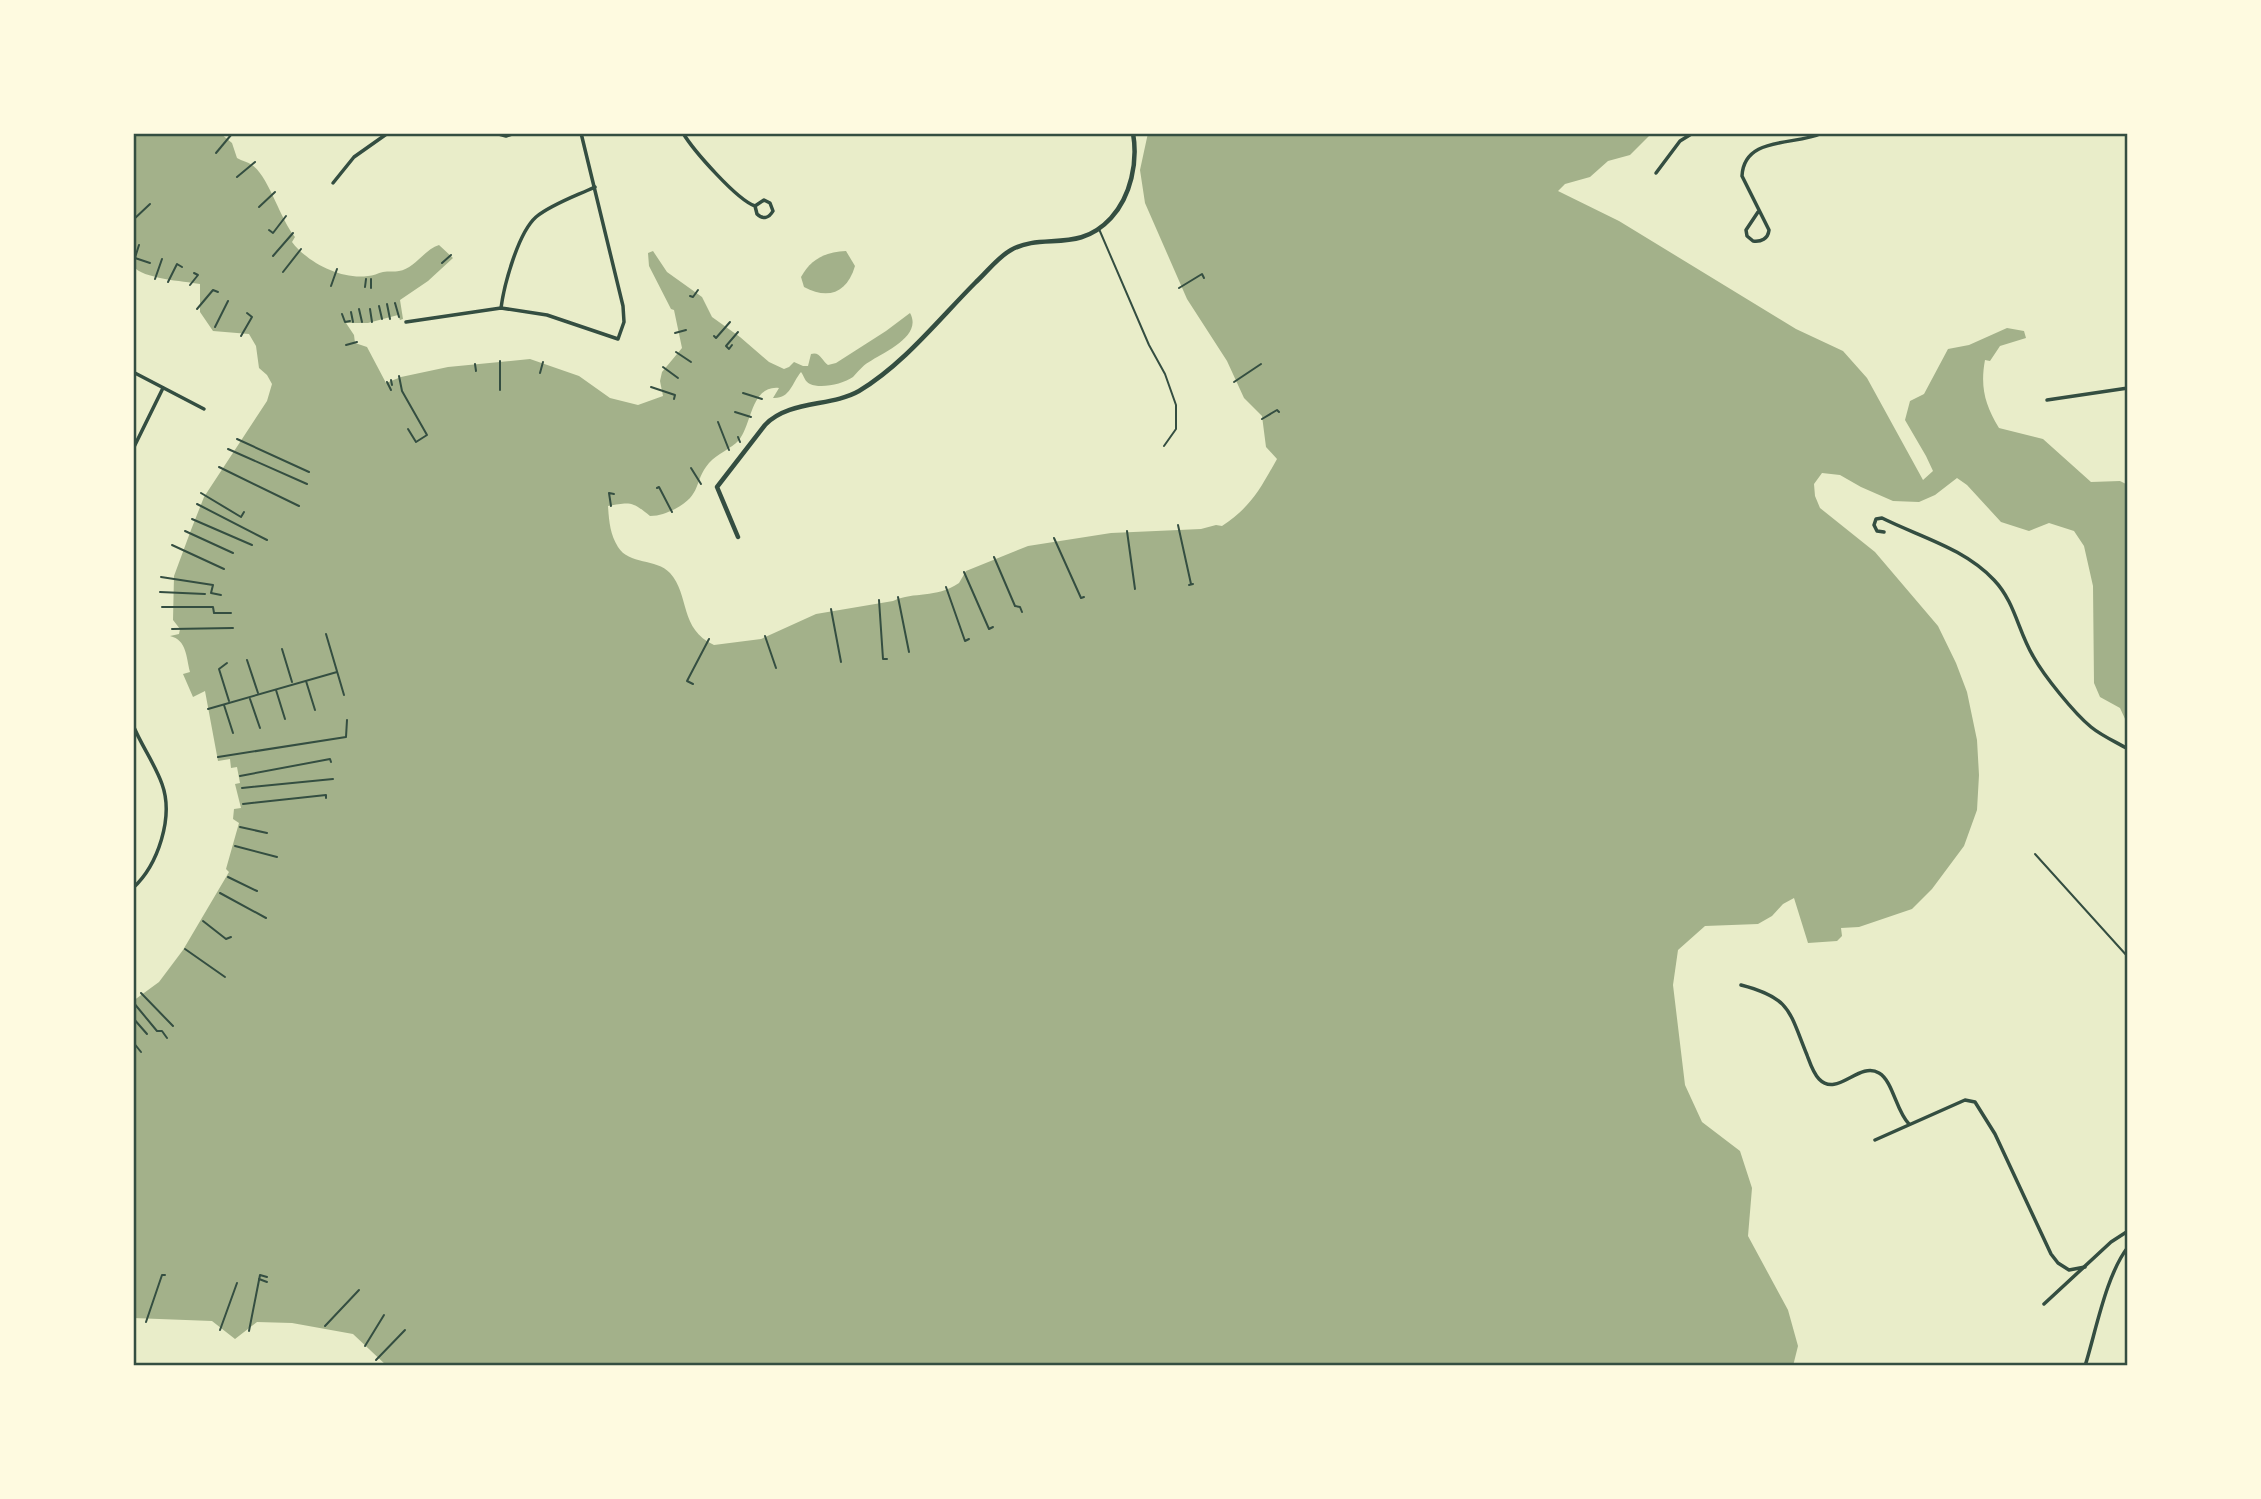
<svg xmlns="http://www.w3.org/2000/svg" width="2261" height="1499" viewBox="0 0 2261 1499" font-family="Rubik,sans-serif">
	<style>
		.water { fill: #a3b18a }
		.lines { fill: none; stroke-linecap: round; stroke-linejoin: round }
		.path { stroke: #344e41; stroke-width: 2 }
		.service { stroke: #344e41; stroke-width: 2 }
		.minor { stroke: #344e41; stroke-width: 3.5 }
		.tertiary { stroke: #344e41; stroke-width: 4.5 }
		.neatline { fill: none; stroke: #344e41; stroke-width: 2.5 }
	</style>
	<rect width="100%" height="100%" fill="#e9edc9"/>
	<g class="water">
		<path d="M133,133H220L232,143L237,158C242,161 248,162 252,165C269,177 280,219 295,237L292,242C307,262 341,280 368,276C373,276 378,273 383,272C388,271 395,272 399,271C414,269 425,249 439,245L453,258L428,281L400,300L403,319L400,320L398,315L368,323H346L354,335L355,343L367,347L386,383L401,377L448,367L530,359L579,376L610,398L638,405L663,396L660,381L662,372L682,348L674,310L671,309L649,266L648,253L653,251L667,272L702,297L712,317L740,337L769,362L784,369L789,367L794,362L803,366H808L811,354C820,351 822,361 828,365L836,363L886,331L910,313C923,336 884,352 869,362C862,366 858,372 853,377C843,384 821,389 810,384C805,382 804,376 801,372C792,383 790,399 773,398L779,388C751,385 752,424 739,440C731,449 718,453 709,463C693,482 703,494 675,509C666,513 660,516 650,516C632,501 630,502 608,506C609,521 610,534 618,547C629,565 656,558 670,573C690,595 679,629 714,645L761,639L816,614L893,601C915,591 935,599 959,583L966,571L1028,546L1111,533L1201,529L1216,525L1222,526C1252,506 1260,489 1277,459L1266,447L1262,416L1244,398L1227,361L1187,299L1145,203L1140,170L1148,133H1652L1630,155L1608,161L1590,177L1565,184L1558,191L1619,221L1796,329L1843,351L1867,378L1923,480L1933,471L1926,456L1905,420L1910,401L1924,394L1948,349L1969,345L2007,328L2024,331L2026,338L2000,346L1990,361L1985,360C1980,387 1985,405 1999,428L2043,439L2091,482L2120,481L2128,485V722L2126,721L2120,708L2100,697L2094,683L2093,586L2084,546L2074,531L2049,523L2029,531L2001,522L1967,485L1957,478L1935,495L1919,502L1893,501L1861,487L1840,475L1822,473L1814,484L1815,496L1820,508L1875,552L1938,626L1956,663L1967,692L1977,740L1979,775L1977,810L1964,846L1932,889L1912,909L1859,927L1841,928L1842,936L1837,941L1808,943L1794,898L1783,904L1772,916L1758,924L1705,926L1678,950L1673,985L1685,1085L1702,1122L1740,1151L1752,1188L1748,1236L1788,1310L1798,1346L1793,1366H387L353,1334L292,1323L257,1322L235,1339L212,1321L133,1318V1001L159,982L183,950L229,872L226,869L239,823L233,819L234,809L241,808L235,784L240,783L237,767L231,768L230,759L218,761L205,691L193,697L183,674L190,672C186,657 187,640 170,636L179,634L180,629L173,620L174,576L191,530L204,497L267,401L272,384L267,375L259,368L256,346L249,334L213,331L200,312V284C183,281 143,279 133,266Z"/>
		<path d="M846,251L855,266C847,293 828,300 804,287L801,277C811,259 825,252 846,251Z"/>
	</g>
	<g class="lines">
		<g class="path">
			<path d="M216,153L231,135"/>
			<path d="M237,177L255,162"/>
			<path d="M259,207L275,192"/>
			<path d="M133,220L150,204"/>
			<path d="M269,230L273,233L286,216"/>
			<path d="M273,256L293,233"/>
			<path d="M135,258L150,263"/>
			<path d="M442,263L451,255"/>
			<path d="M133,264L139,245"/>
			<path d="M283,272L301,249"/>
			<path d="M155,279L162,259"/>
			<path d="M371,279V288"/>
			<path d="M168,282L177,264L182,267"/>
			<path d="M190,285L198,275L194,273"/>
			<path d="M331,286L337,269"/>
			<path d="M365,287L366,279"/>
			<path d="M1179,288L1202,274L1204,278"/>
			<path d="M690,296L693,297L698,290"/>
			<path d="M395,303L399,317"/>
			<path d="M387,304L390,319"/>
			<path d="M379,306L382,319"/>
			<path d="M197,309L213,290L218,292"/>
			<path d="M359,309L362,322"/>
			<path d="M370,309L372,322"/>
			<path d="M351,312L353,322"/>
			<path d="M342,314L345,322L350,321"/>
			<path d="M215,327L228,301"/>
			<path d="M675,333L686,330"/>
			<path d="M241,336L252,317L247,313"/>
			<path d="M714,336L716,338L730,322"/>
			<path d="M346,345L357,342"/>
			<path d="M732,345L729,349L726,346L738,332"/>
			<path d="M676,352L691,362"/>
			<path d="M500,361V390"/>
			<path d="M475,364L476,371"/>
			<path d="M663,367L678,378"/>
			<path d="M540,373L543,362"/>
			<path d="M399,376L402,391L427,435L416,442L408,429"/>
			<path d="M391,380L392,385"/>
			<path d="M387,382L391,390"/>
			<path d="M1234,382L1261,364"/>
			<path d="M651,387L675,395L674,399"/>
			<path d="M743,393L762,399"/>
			<path d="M735,412L751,417"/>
			<path d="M1262,419L1277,410L1279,412"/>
			<path d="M718,422L729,450"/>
			<path d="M738,437L740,442"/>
			<path d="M237,439L309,472"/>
			<path d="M228,449L307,484"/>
			<path d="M219,467L299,506"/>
			<path d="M691,468L701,484"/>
			<path d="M657,488L659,487L672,512"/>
			<path d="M201,493L241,517L244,512"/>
			<path d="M197,504L267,540"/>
			<path d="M611,506L609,493L614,494"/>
			<path d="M192,519L252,545"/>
			<path d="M1178,525L1191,584"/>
			<path d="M185,531L233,553"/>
			<path d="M1127,531L1135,589"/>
			<path d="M1054,538L1081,598L1084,597"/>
			<path d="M172,545L224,569"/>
			<path d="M994,557L1015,606L1020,607L1022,612"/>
			<path d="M964,572L989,629L993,627"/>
			<path d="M161,577L213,585L211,593L221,595"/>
			<path d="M1189,585L1193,584"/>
			<path d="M946,587L965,641L969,639"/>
			<path d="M160,592L205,594"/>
			<path d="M898,597L909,652"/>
			<path d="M879,600L883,659H887"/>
			<path d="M162,607H213L214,613H231"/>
			<path d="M831,609L841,662"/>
			<path d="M172,629L233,628"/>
			<path d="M326,634L344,695"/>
			<path d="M765,636L776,668"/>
			<path d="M282,649L292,682"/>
			<path d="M247,660L258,693"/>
			<path d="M227,663L219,669L229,701"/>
			<path d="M306,681L315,710"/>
			<path d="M693,684L687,681L709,639"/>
			<path d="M276,690L285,719"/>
			<path d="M250,699L260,728"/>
			<path d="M224,705L233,733"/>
			<path d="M208,709L337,672"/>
			<path d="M218,757L346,737L347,720"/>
			<path d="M240,776L330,759L331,762"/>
			<path d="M242,788L333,779"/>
			<path d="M243,804L326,795V798"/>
			<path d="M240,827L267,833"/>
			<path d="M235,846L277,857"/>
			<path d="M228,877L257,891"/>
			<path d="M220,893L266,918"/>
			<path d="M203,921L226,939L231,937"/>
			<path d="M185,949L225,977"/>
			<path d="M141,993L173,1026"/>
			<path d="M133,1002L157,1031H162L167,1038"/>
			<path d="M133,1018L147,1034"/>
			<path d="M133,1042L141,1052"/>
			<path d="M259,1279L267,1282"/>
			<path d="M133,1280L135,1274"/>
			<path d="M146,1322L162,1275H165"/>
			<path d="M325,1326L359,1290"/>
			<path d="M220,1330L237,1283"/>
			<path d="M249,1331L260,1275L267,1277"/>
			<path d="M365,1346L384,1315"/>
			<path d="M376,1360L405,1330"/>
		</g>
		<g class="service">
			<path d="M1099,229L1149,345L1165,374L1176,405V429L1164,446"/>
			<path d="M2035,854L2128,957"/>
		</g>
		<g class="minor">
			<path d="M495,133L506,136L515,133"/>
			<path d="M683,133C693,150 737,200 755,206L757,214C763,220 769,218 773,211L770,203L764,200L755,206"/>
			<path d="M1656,173L1680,141L1693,133"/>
			<path d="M333,183L354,157L388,133"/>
			<path d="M1758,212L1746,230L1747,236L1753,241C1761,242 1768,239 1769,230L1742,176C1744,135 1797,146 1822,133"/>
			<path d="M501,308C504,285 518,233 536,217C552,204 576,196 595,187"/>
			<path d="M406,322L501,308L547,315L618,339L624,322L623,306L581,133"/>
			<path d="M133,372L204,409"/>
			<path d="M2047,400L2128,388"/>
			<path d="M133,449L163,388"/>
			<path d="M1884,532L1877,531L1874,525L1876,519L1882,518C1920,537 1964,548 1994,580C2015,602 2018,631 2033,656C2044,676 2074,713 2091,727C2102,736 2116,742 2128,749"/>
			<path d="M133,725C141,745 155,764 162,784C174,817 158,865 133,888"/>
			<path d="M1741,985C1791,998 1789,1011 1807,1055C1810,1063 1813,1073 1819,1079C1837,1098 1859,1061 1879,1073C1893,1081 1896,1111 1909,1124"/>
			<path d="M1875,1140L1965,1100L1975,1102L1995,1134L2051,1254L2058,1263L2069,1270L2085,1267"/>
			<path d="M2044,1304L2111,1242L2128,1231"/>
			<path d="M2085,1366C2096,1331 2106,1275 2128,1247"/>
		</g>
		<path class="tertiary" d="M738,537L717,487L765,425C789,400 831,407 859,391C904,364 939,319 976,282C987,272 998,257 1011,250C1043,232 1078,254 1111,218C1131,196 1138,162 1133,133"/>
	</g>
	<rect width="2261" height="1499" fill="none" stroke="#fefae0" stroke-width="270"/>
	<rect x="135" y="135" width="1991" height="1229" class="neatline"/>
</svg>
